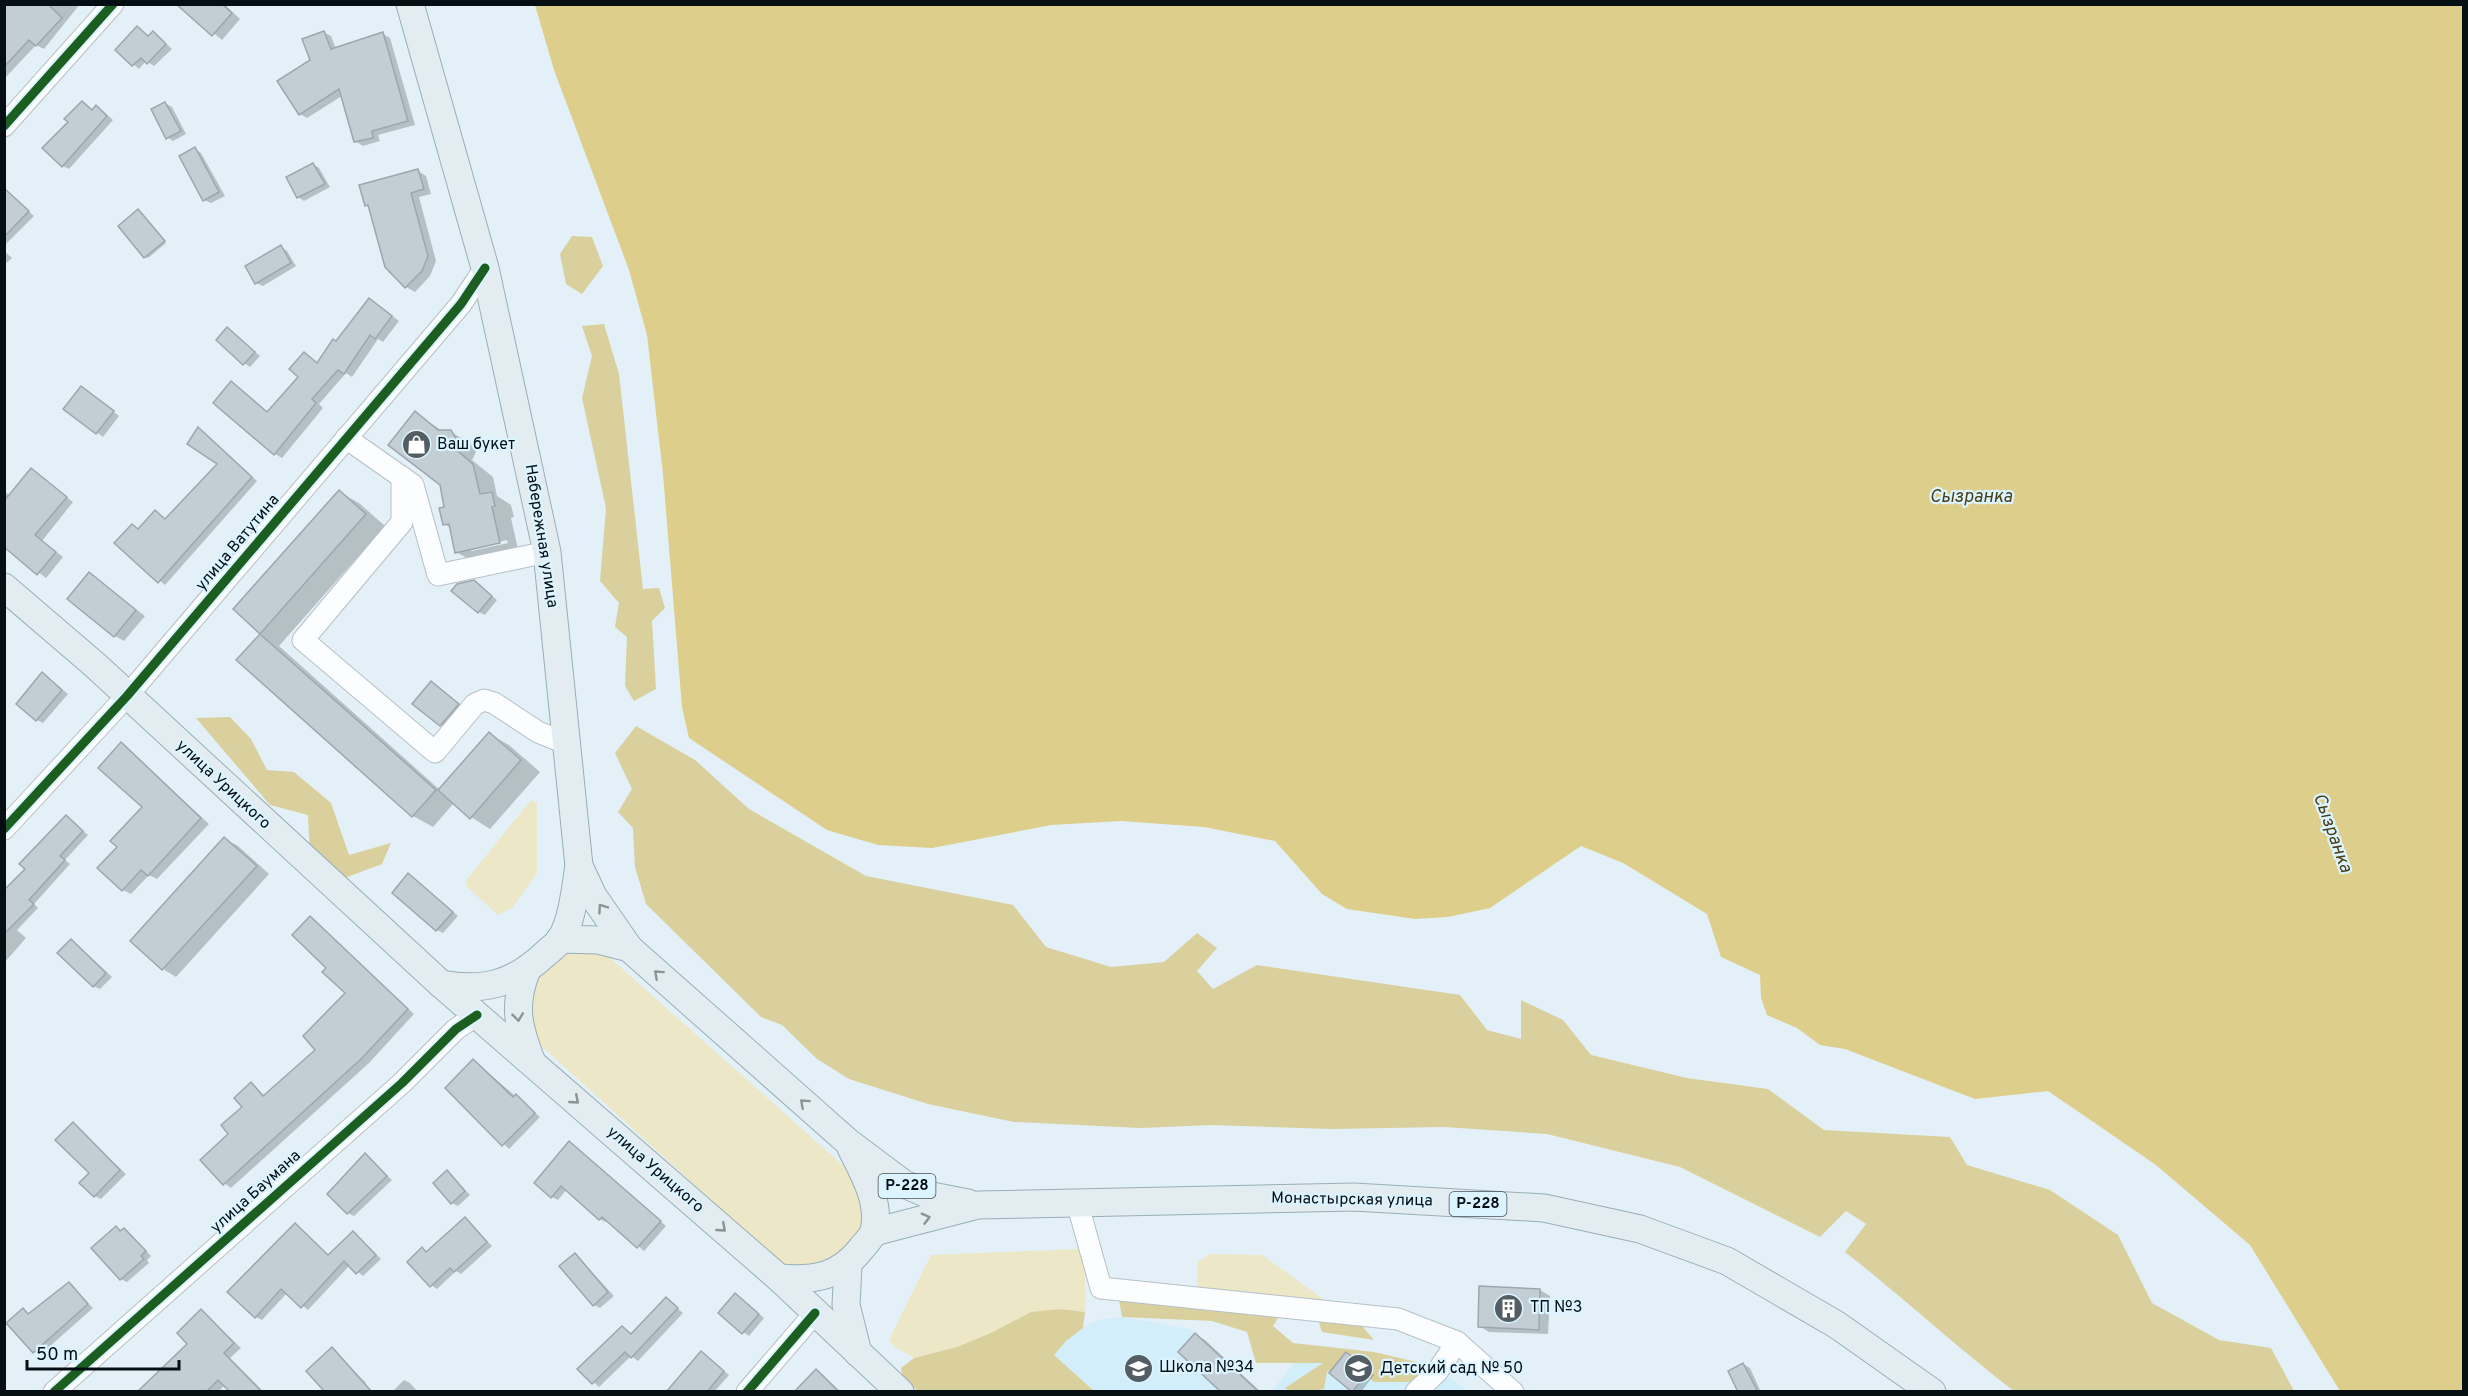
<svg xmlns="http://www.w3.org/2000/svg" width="2468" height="1396" viewBox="0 0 2468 1396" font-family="Overpass,sans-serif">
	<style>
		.built { fill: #d3eefb }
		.green { fill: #ebe7c7 }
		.forest { fill: #dad09d }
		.water { fill: #dece8b }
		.shadow { fill: #0003; fill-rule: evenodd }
		.building { fill: #c3ced4; stroke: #9ca7ad; stroke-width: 1.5 }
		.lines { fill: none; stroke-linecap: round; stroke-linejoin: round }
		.minor-casing { stroke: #b5c1c6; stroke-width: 23 }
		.major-casing { stroke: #99aeb7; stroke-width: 29 }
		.minor { stroke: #fbfdfe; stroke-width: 21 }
		.major { stroke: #e3edf1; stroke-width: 27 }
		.cycleway-casing { stroke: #dbf4ff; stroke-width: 13 }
		.cycleway { stroke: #1b5e20; stroke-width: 9 }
		.oneway { stroke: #8a9498 }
		.labels { text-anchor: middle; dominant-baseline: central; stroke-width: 4.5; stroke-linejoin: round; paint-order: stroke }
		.shield { fill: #dbf4ff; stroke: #45535a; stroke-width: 1.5 }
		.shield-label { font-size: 15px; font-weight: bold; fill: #050e13 }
		.poi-label { font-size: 16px; fill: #050e13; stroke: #dbf4ff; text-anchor: start }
		.street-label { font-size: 16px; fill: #050e13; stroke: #dbf4ff }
		.water-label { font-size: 18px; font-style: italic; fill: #493d13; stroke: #dbf4ff }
	</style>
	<rect width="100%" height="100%" fill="#e3f0f7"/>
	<g class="built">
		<path d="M1122,1317L1190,1329L1259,1391L1023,1392L1062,1344L1079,1328L1102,1319Z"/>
		<path d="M1306,1348L1437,1372L1451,1378L1467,1391L1271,1392Z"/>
	</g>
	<g class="green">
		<path d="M531,800L537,803V873L512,908L498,915L467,887L465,882Z"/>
		<path d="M570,953H602L610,958L846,1168L861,1201L862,1219L858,1237L824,1265L782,1264L537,1042C535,1030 529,1015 529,1004C530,982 550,959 570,953Z"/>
		<path d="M1079,1249L1085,1271V1312L1061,1309L957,1347L914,1358L895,1347L889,1340L931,1255Z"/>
		<path d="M1210,1254L1262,1255L1326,1301L1197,1289L1198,1262Z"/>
	</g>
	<g class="forest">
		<path d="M572,236L592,237L603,266L582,294L566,284L560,254Z"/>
		<path d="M604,324L619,374L643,589L659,588L665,608L652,621L656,689L634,701L625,686L627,637L615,627L619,603L600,581L606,508L582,398L592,356L582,326Z"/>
		<path d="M230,717L251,739L267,770L294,772L331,803L349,855L391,843L382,864L342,879L310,856L308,815L270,805L196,718Z"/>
		<path d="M636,726L695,760L749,809L866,876L1013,905L1046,947L1111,967L1164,962L1197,933L1217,948L1197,971L1213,989L1257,965L1460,995L1487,1030L1521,1039V1000L1563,1020L1591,1055L1687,1078L1768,1089L1824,1130L1950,1137L1967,1165L2050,1190L2118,1235L2152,1303L2219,1340L2271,1348L2294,1391H2014C1956,1347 1903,1297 1845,1252L1866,1224L1846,1211L1820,1237L1680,1167L1547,1134L1444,1127L1332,1129L1212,1125L1140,1128L1014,1122L928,1104L849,1079L817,1059L782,1025L761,1017L646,904L635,867L633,828L618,812L632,789L615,753Z"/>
		<path d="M1118,1294L1284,1309L1273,1326L1293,1343L1374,1352L1430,1365L1410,1382H1374L1349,1361L1327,1372L1324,1389L1316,1391H1289L1285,1388L1323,1363H1256L1247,1332L1212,1321L1122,1317Z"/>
		<path d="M1061,1309L1085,1312L1083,1328L1066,1341L1054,1355L1094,1391H918L903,1379L901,1368L914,1358L957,1347L991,1333L1031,1312Z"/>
		<path d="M1354,1317L1374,1340L1322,1332L1318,1319Z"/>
	</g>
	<path class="water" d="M535,5H2463V1391H2340L2250,1245L2156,1165L2048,1091L1975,1099L1845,1049L1820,1045L1797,1028L1767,1015L1761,998L1760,975L1721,957L1707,914L1623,863L1581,846L1490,908L1448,917L1415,919L1347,909L1322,894L1275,841L1204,827L1121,821L1051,825L932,848L878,845L827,830L689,738L682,707L663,474L647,335L629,270L554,70Z"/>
	<g class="shadow">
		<path d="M4,4H80L44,49L36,45L4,79Z"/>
		<path d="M179,4H224L240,19L222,40Z"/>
		<path d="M137,28L149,37L153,33L159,37L172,49L154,66L146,61L139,69L117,50Z"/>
		<path d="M323,32L331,36L336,49L383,34L390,38L415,125L378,135L380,141L363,146L355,141L342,96L307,118L300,114Z"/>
		<path d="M82,103L93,111L97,107L103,111L113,120L69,169L63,166L70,122Z"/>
		<path d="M165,103L172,107L186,134L173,141L167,137Z"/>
		<path d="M195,149L201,153L225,196L211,203L204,200Z"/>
		<path d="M313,164L319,168L330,187L304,201L298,197Z"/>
		<path d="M418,171L426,176L431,194L419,197L436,261L430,276L415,292L406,287L370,207L366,205Z"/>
		<path d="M4,189L34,216L4,246Z"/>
		<path d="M139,211L166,243L148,258L145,257Z"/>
		<path d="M281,247L287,251L296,266L263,286L256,283Z"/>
		<path d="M4,251L12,258L4,265Z"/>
		<path d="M377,304L399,321L383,342L378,339L352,377L346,373L319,404L323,408L282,458L275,454L231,383L268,412L300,377L304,354L318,364Z"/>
		<path d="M233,333L260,356L250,367L244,363Z"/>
		<path d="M87,391L119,416L103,437L65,409Z"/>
		<path d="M415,413L444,432H451L471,444L476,452L472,460L493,477L497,496L511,505L514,517L511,518L519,554L476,563L456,552L451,528L444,524L446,508L441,484ZM507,540L508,543L471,551V548Z"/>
		<path d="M204,433L257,481L165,585L117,543L139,530L155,512L166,520L219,464Z"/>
		<path d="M32,470L73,502L42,541L63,557L46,578L4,545V491L10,496Z"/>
		<path d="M339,492L359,503L385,526L279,646L440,790L489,734L509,745L540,772L490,829L471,817L454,803L433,827L413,816L239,660L262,633L235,609Z"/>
		<path d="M89,574L145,616L124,641L115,636Z"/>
		<path d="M480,586L497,600L485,615L479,612Z"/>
		<path d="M43,674L68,694L43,723L37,720Z"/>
		<path d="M437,686L464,708L447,728L441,725Z"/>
		<path d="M121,744L209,824L157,879L149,875L131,894L123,890L119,847L144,807Z"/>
		<path d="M66,817L88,835L65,860L70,864L34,904L38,908L17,930L26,938L4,963V891L27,869Z"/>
		<path d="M224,839L238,846L269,874L176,977L163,969L132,941Z"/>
		<path d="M409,875L458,916L443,933L437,930Z"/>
		<path d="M310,918L414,1014L369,1063L231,1188L224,1183L230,1134L252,1084L265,1096L317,1050L347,993L328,968Z"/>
		<path d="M72,940L112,977L100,989L93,986Z"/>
		<path d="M473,1060L540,1117L509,1149L447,1088Z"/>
		<path d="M73,1124L126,1174L101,1199L95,1196L91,1173Z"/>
		<path d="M569,1143L666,1226L644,1251L608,1220L606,1222L599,1219L567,1189L558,1200L552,1197Z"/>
		<path d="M365,1155L392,1180L354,1216L348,1213Z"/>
		<path d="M447,1172L470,1195L458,1206L452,1203Z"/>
		<path d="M465,1219L492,1246L461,1274L456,1271L437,1289L431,1285L423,1249L428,1252Z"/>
		<path d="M295,1225L329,1256L354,1232L381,1259L363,1276L350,1265L308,1310L287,1293L262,1320L256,1317Z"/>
		<path d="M116,1228L130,1234L151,1256L147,1260L149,1263L127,1282L121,1279Z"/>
		<path d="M575,1254L614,1296L600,1308L594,1305Z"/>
		<path d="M69,1284L93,1308L40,1355L34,1352L23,1310L30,1314Z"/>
		<path d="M1540,1290L1550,1296L1548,1334L1489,1332L1479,1326Z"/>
		<path d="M666,1299L683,1313L638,1361L631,1356L599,1387L579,1369L623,1328L632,1335Z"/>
		<path d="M741,1299L764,1318L749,1336L743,1332Z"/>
		<path d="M202,1311L241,1348L230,1358L264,1392H232L225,1385L218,1392H139L189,1344Z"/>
		<path d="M1196,1335L1205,1340L1261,1392H1223Z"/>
		<path d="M332,1349L366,1383L356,1392Z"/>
		<path d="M707,1357L729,1375L714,1392H673Z"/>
		<path d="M1353,1358L1374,1375L1361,1392L1353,1390Z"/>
		<path d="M1743,1364L1750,1368L1761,1392H1740Z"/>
		<path d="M816,1371L822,1374L841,1392H796Z"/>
		<path d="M404,1380L410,1383L418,1392H392Z"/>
	</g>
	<g class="building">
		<path d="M4,4H48L62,18L36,46L29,40L4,67Z"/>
		<path d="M176,4H222L232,13L212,36Z"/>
		<path d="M137,26L148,36L153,31L166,44L147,64L141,58L132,66L115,50Z"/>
		<path d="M324,31L331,49L383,32L408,121L372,131L373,138L354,142L339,89L299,115L277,81L310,60L302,39Z"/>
		<path d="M82,101L92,110L96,105L107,116L62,167L42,148L68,122L64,119Z"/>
		<path d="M165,102L181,131L166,139L151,109Z"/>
		<path d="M195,147L219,192L203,201L179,156Z"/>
		<path d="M313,163L325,184L297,198L286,177Z"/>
		<path d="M418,169L424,189L411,193L428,256L422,271L405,288L385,267L368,205L365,206L359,185Z"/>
		<path d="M4,188L29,211L4,237Z"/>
		<path d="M138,209L165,241L144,258L118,226Z"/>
		<path d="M281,245L291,263L255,284L245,266Z"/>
		<path d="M369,298L392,316L375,339L370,335L344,374L338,370L312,399L316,403L274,455L213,403L231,381L267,412L298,377L289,369L304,352L317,363L333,339L336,341Z"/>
		<path d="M227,327L255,352L243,365L216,340Z"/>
		<path d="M81,386L114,411L96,434L63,409Z"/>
		<path d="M415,411L438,430H451L457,440L453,447L473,464L480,494L492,492L495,506L492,507L500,543L455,553L449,524L443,525L439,508L444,507L440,485L388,445Z"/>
		<path d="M198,427L252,477L158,583L114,543L132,524L138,529L155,510L165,519L217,464L187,444Z"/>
		<path d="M31,468L67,497L35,535L56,552L37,575L4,547V501Z"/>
		<path d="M339,490L366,514L260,634L233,609Z"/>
		<path d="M89,572L136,610L114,637L67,599Z"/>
		<path d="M474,580L492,596L478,613L451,591L457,584Z"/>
		<path d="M260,634L436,790L412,817L236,660Z"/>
		<path d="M42,672L62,690L36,721L16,704Z"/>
		<path d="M431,681L459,704L440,726L412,704Z"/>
		<path d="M489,732L521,760L470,819L438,790Z"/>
		<path d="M121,742L201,818L148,876L141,870L122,891L97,868L117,847L110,841L142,807L98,768Z"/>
		<path d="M66,815L83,831L60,856L65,860L29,900L34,904L4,934V890L25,869L19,864Z"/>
		<path d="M224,837L257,866L162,970L130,941Z"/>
		<path d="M408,873L453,912L436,931L392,893Z"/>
		<path d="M310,916L408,1009L361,1059L223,1185L200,1160L228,1134L221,1125L242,1107L234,1098L251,1082L263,1096L315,1050L303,1036L345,993L322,972L326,968L292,935Z"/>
		<path d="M71,939L106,973L93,987L57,953Z"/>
		<path d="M473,1059L513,1097L516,1094L535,1113L502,1146L445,1088Z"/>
		<path d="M73,1122L120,1170L94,1197L79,1183L89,1173L55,1140Z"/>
		<path d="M569,1141L661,1221L637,1248L602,1217L599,1220L561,1186L551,1198L534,1183Z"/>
		<path d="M365,1153L387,1176L347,1214L327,1194Z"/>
		<path d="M447,1170L465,1191L451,1204L433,1183Z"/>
		<path d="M465,1217L487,1242L454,1272L450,1268L430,1287L407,1262L422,1247L426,1252Z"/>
		<path d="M295,1223L328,1255L353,1231L376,1255L356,1274L344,1261L301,1308L281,1289L255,1318L227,1292Z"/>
		<path d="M116,1226L120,1231L124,1228L146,1251L141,1256L144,1259L120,1280L91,1248Z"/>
		<path d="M575,1253L608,1292L593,1306L559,1266Z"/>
		<path d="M69,1282L88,1304L33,1353L6,1323L23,1308L28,1314Z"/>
		<path d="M1479,1286L1540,1289L1539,1330L1478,1327Z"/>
		<path d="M735,1293L759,1314L742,1334L718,1313Z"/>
		<path d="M666,1297L678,1308L631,1358L625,1352L592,1384L577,1369L622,1326L631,1334Z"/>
		<path d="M201,1309L234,1343L224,1353L262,1392H230L218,1380L206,1392H137L187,1344L177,1333Z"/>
		<path d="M1195,1333L1259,1392H1221L1178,1352Z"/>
		<path d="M332,1347L372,1392H325L306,1371Z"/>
		<path d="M701,1351L724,1371L707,1392H666Z"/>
		<path d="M1346,1352L1369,1371L1352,1392L1329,1373Z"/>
		<path d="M1743,1363L1758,1392H1738L1728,1371Z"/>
		<path d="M816,1369L839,1392H794Z"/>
	</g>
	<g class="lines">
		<defs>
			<g id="minor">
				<path d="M4,126L113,4"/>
				<path d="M346,438L413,485L438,575L547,552"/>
				<path d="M402,477V522L303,640L435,752L475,704L484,700L494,703L538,732L568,744"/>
				<path d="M4,829L127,696L461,304L485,268"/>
				<path d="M1077,1202L1101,1288L1398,1319L1457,1342L1513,1392"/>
				<path d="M54,1392L402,1083L456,1029L477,1015"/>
				<path d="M747,1392L815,1313"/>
				<path d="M1416,1392L1437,1372L1457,1342"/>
			</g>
			<g id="major">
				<path d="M410,4L485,268L547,552L579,866C575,889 573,918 561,939C557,945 549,950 544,955C513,984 483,992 441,984"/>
				<path d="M4,587L95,665L441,984L779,1278L900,1392"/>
				<path d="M579,866L593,896L629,948L848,1142L904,1184L932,1196L968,1203"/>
				<path d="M560,939L598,940L629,948"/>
				<path d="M526,972C513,1006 518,1026 531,1060"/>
				<path d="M874,1232L978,1205L1354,1197L1544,1208L1640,1229L1727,1261L1837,1325L1932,1392"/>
				<path d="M848,1266L846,1305L858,1353"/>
				<path d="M779,1278C814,1281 839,1277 861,1249C865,1244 872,1237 874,1231C881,1202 863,1172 851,1148"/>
			</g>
		</defs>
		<use href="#minor" class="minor-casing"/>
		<use href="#major" class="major-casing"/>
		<use href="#minor" class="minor"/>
		<use href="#major" class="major"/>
		<defs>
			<g id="cycleway">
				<path d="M4,126L113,4"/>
				<path d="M4,829L127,696L461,304L485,268"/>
				<path d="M54,1392L402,1083L456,1029L477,1015"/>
				<path d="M747,1392L815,1313"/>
			</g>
		</defs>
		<use href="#cycleway" class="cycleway-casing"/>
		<use href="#cycleway" class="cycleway"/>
	</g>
	<defs><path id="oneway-chevron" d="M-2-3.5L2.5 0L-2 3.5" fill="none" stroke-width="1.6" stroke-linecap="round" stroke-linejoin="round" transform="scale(1.5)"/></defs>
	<g class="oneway">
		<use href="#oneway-chevron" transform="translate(602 908) rotate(-125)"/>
		<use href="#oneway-chevron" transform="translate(658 974) rotate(-138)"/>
		<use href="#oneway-chevron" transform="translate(518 1017) rotate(83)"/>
		<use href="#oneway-chevron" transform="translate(575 1100) rotate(41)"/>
		<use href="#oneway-chevron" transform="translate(804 1103) rotate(-138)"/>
		<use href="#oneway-chevron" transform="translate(926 1218) rotate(-15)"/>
		<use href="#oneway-chevron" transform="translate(722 1228) rotate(41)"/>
	</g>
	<defs>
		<symbol id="shop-disc" viewBox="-11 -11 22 22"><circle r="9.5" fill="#535d63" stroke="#dbf4ff"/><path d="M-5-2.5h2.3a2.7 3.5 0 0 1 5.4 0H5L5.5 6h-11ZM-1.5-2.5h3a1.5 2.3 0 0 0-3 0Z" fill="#fff"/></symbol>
		<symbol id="building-disc" viewBox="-11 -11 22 22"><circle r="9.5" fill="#535d63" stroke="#dbf4ff"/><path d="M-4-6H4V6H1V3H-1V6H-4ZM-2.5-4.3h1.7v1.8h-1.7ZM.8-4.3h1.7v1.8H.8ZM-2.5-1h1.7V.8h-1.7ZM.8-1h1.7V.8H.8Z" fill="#fff"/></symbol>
		<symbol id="school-disc" viewBox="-11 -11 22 22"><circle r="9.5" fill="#535d63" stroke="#dbf4ff"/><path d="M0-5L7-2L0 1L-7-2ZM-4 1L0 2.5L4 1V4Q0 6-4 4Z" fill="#fff"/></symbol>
	</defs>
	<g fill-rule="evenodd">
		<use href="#shop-disc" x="400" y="428" width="33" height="33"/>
		<use href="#building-disc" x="1492" y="1292" width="33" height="33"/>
		<use href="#school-disc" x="1122" y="1352" width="33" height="33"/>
		<use href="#school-disc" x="1342" y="1352" width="33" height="33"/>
	</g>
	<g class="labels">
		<g class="shield">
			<rect x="878.5" y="1174" width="57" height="24" rx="4.5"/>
			<rect x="1449.5" y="1192" width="57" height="24" rx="4.5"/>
		</g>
		<g class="shield-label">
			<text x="907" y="1186">Р-228</text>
			<text x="1478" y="1204">Р-228</text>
		</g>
		<g class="poi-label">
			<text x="437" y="445">Ваш букет</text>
			<text x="1530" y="1308">ТП №3</text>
			<text x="1159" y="1368">Школа №34</text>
			<text x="1380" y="1369">Детский сад № 50</text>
		</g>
		<g class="street-label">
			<text transform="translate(541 536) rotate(81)">Набережная улица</text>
			<text transform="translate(238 543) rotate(-50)">улица Ватутина</text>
			<text transform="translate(223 785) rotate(43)">улица Урицкого</text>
			<text transform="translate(655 1170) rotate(41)">улица Урицкого</text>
			<text transform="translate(256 1192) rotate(-42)">улица Баумана</text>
			<text transform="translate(1352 1200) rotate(1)">Монастырская улица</text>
		</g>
		<g class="water-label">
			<text x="1971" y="497">Сызранка</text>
			<text transform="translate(2332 833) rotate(70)">Сызранка</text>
		</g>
	</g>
	<rect width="2468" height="1396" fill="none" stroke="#050e13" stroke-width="12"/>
	<path d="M27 1360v9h152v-9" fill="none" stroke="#050e13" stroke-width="3"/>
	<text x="36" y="1360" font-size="18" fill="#050e13" stroke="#dbf4ff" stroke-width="4.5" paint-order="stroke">50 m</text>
</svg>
